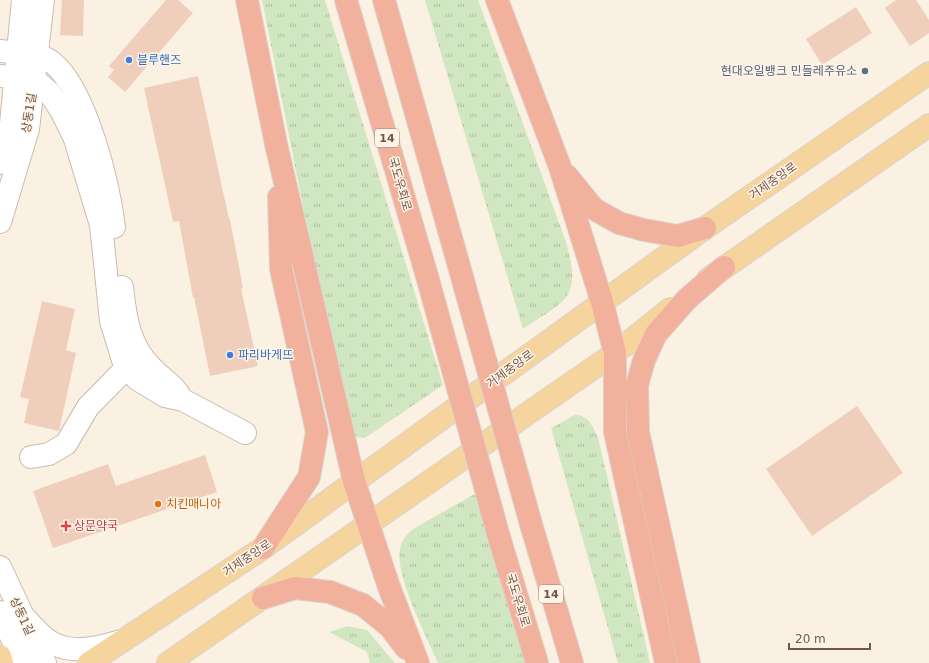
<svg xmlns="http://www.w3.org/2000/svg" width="929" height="663" viewBox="0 0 929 663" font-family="'DejaVu Sans','Noto Sans KR',sans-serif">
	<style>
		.grass { fill: url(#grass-tufts) }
		.building { fill: #efcfbb }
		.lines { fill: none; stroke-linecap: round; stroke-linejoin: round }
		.minor-casing { stroke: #cdbbad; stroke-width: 24 }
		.major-casing { stroke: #dad3d0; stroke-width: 24 }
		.highway-casing { stroke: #dad3d0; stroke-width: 24 }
		.minor { stroke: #fff; stroke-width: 22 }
		.major { stroke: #f6d49e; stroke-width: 22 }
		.highway { stroke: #f2b19c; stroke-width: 22 }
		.highway-bridge-casing { stroke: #dad3d0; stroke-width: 24; stroke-linecap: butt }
		.highway-bridge { stroke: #f2b19c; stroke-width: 22 }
		.shop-dot { fill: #3f7fe0; stroke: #fef5e8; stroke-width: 1.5 }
		.service-dot { fill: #5c6f8a; stroke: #fef5e8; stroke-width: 1.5 }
		.food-dot { fill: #e8710a; stroke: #fef5e8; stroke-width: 1.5 }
		.health-dot { fill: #e0444e; stroke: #fef5e8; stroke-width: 1.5 }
		.labels { text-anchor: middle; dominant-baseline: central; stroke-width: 3; stroke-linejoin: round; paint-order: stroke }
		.shield { fill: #fef5e8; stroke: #9b8679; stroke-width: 1 }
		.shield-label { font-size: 11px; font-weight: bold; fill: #71574a }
		.shop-label { font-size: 12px; fill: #366cbe; stroke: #fef5e8; text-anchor: start }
		.service-label { font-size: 12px; fill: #4e5e75; stroke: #fef5e8; text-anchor: end }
		.street-label { font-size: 12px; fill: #71574a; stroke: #fef5e8 }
		.food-label { font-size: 12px; fill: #c56008; stroke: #fef5e8; text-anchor: start }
		.health-label { font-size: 12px; fill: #be3a42; stroke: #fef5e8; text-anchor: start }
	</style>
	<defs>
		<pattern id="grass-tufts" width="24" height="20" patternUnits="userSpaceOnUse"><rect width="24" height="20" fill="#d1e7c2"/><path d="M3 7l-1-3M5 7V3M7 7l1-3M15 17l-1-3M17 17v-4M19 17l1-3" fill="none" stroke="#aebea0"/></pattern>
	</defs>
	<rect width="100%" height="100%" fill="#fbf1e2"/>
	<g class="grass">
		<path d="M262,0H325L443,385L365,438L353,437L345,417Z"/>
		<path d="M425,0H478L566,242C582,299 567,299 523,329Z"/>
		<path d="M575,415C589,415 592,426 598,437L650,663H618L551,428Z"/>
		<path d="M478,492L528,663H438C427,638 394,573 400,549C402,540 406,535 413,529Z"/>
		<path d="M348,626L367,630L395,663H370L367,652L329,632Z"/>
	</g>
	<g class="building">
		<path d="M62,0H84L83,36L60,35Z"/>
		<path d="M166,0H178L193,13L125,92L108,77L114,70L109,66Z"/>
		<path d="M896,0H916L929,20V33L910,46L885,8Z"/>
		<path d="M856,7L872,33L822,65L806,39Z"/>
		<path d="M198,76L229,219H230L243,288L241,289L258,366L210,376L194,297L193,298L179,221L173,222L144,88Z"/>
		<path d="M42,301L75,309L66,350L76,353L59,431L24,423L29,399L20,397Z"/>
		<path d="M857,406L903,473L812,536L766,469Z"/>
		<path d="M205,455L217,492L53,548L33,491L108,464L116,486Z"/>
	</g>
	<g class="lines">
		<defs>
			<g id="minor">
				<path d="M0,51C18,53 38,51 53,63C86,90 109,185 114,227"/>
				<path d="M0,76L34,79L49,92L62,112L75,139L101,225L111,321L123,360L137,379L165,396L183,400L245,433"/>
				<path d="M0,163L11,124L23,0"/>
				<path d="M0,222L28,129L43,0"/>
				<path d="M122,287C125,316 129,346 151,367C160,377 171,383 178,393"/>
				<path d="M31,457L49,454L66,444L88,407L138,356"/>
				<path d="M0,567L45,663"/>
				<path d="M0,612L23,663"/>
				<path d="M22,615C30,623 37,632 46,639C68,656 98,648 121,641"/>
			</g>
			<g id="major">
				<path d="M708,279L929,125"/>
				<path d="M0,656L2,663"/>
				<path d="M89,663L263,548L705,228L929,73"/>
				<path d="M168,663L615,353L670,309"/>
			</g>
			<g id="highway">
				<path d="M247,0L276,144L354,481L389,587L418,663"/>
				<path d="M346,0L427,276"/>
				<path d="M384,0L459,266"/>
				<path d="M497,0L560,167L602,302L615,353V432L666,663"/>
				<path d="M567,176L594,209L619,223L644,230L678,236L705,228"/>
				<path d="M531,524L572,663"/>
				<path d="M499,537L537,663"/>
				<path d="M263,548L309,477L317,432L281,269L279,197"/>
				<path d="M263,598L295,588L330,592L363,605L390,627L406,648"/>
				<path d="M689,663L638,432L637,385L644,360L656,334L687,299L724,267"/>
			</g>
		</defs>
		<use href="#minor" class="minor-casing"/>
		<use href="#major" class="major-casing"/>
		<use href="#highway" class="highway-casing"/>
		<use href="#minor" class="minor"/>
		<use href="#major" class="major"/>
		<use href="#highway" class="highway"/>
		<defs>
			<g id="highway-bridge">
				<path d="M459,266L531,524"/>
				<path d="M427,276L499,537"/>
			</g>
		</defs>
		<use href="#highway-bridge" class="highway-bridge-casing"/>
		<use href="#highway-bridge" class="highway-bridge"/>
	</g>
	<g class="shop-dot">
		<circle cx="129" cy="60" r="4"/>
		<circle cx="230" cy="355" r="4"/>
	</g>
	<circle class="service-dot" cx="865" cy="71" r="4"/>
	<circle class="food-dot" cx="158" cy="504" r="4"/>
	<path class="health-dot" d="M64 520h4v4h4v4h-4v4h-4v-4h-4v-4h4z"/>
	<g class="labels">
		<g class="shield">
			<rect x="375" y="129" width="24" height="18" rx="3"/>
			<rect x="539" y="585" width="24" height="18" rx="3"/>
		</g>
		<g class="shield-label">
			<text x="387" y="138">14</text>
			<text x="551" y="594">14</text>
		</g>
		<g class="shop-label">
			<text x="137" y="60">블루핸즈</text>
			<text x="238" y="355">파리바게뜨</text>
		</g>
		<g class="service-label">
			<text x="857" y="71">현대오일뱅크 민들레주유소</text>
		</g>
		<g class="street-label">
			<text transform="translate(29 113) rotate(-81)">상동1길</text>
			<text transform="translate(773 181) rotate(-35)">거제중앙로</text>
			<text transform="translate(400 184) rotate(74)">국도우회로</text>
			<text transform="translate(510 369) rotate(-36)">거제중앙로</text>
			<text transform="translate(247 558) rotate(-34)">거제중앙로</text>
			<text transform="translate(518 600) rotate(73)">국도우회로</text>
			<text transform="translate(22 616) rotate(65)">상동1길</text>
		</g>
		<g class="food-label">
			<text x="166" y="504">치킨매니아</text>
		</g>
		<g class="health-label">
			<text x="74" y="526">상문약국</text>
		</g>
	</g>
	<path d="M789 643v6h81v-6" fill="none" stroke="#71574a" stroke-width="2"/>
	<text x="795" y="643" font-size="12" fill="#71574a" stroke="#fef5e8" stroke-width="3" paint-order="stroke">20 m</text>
</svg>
